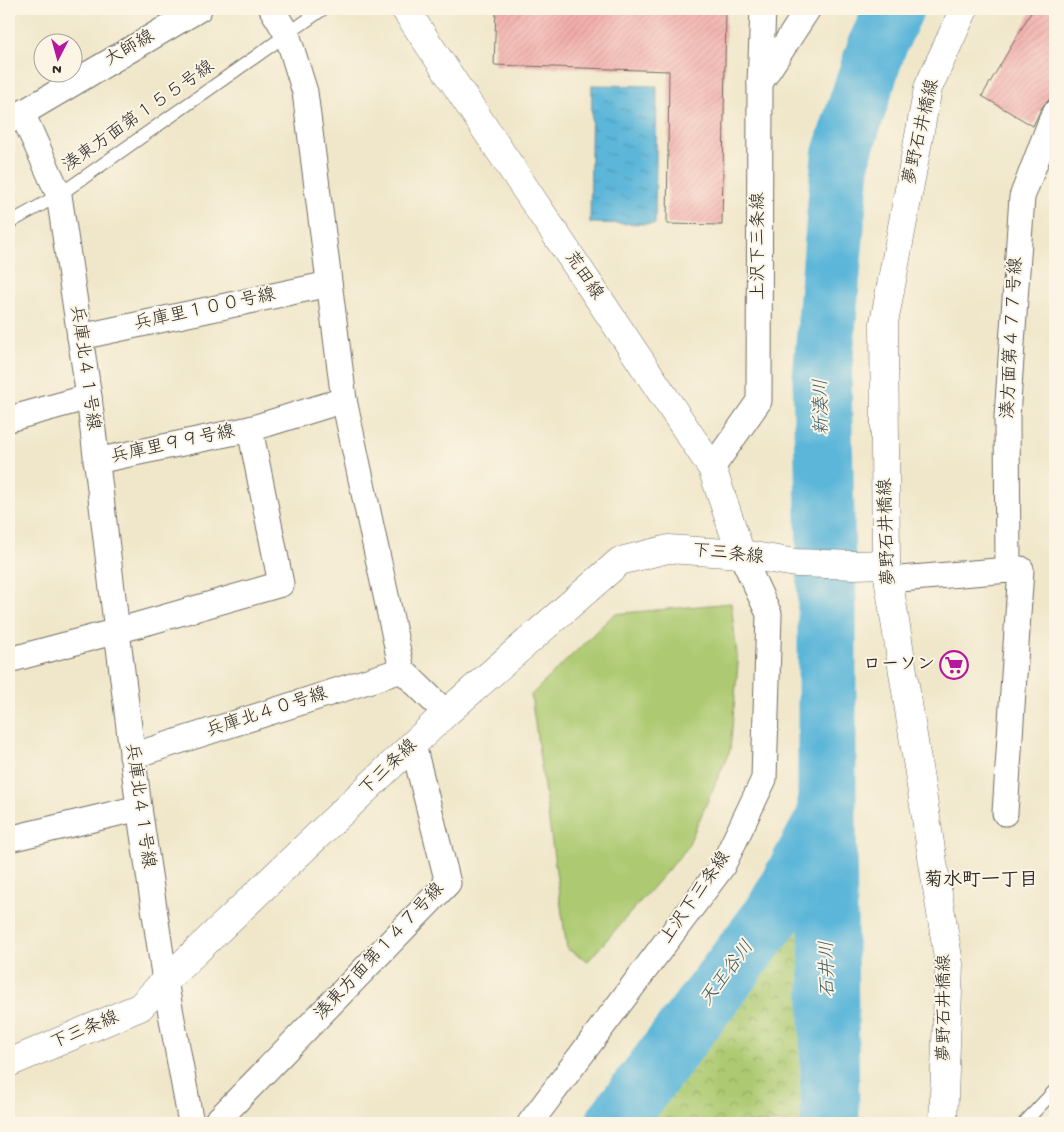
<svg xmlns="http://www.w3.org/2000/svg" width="1064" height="1132" viewBox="0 0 1064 1132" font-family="'Gochi Hand','Klee One',sans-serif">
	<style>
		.park { fill: url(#park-crowns); stroke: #6c7a4e }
		.garden { fill: #adca72; stroke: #6c7a4e }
		.water { fill: url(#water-ripples); stroke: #447082 }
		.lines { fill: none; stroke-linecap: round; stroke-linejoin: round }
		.river { stroke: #5cb6d9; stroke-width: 59 }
		.building { fill: url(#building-hatch) }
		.service-casing { stroke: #706d63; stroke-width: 14 }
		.minor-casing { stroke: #706d63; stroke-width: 27 }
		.tertiary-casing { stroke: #706d63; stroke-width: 29 }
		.service { stroke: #fff; stroke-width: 12 }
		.minor { stroke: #fff; stroke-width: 25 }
		.tertiary { stroke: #fff; stroke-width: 28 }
		.labels { text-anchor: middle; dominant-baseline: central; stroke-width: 4; stroke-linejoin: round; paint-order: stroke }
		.street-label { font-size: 18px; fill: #2b2b2b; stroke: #fcf5e5 }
		.poi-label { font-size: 18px; font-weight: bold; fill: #2b2b2b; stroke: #fcf5e5; text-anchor: end }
		.water-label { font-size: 19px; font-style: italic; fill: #3c5c68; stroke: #fcf5e5 }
		.neighbourhood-label { font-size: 19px; font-weight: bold; fill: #2b2b2b; stroke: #fcf5e5 }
	</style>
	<defs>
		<pattern id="park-crowns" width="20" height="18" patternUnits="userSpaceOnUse" patternTransform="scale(1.25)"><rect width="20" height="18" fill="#adca72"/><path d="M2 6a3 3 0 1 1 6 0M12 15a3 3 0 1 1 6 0" fill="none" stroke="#8da45e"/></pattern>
		<pattern id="water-ripples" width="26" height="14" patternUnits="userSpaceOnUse" patternTransform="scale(1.25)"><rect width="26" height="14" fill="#5cb6d9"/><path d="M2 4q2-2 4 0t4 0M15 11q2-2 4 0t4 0" fill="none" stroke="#4c94b0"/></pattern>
		<pattern id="building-hatch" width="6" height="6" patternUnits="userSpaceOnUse" patternTransform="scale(1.25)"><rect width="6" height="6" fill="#f2acaa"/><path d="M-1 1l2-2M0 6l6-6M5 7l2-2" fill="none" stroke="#d09492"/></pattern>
	</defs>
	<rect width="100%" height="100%" fill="#fcf5e5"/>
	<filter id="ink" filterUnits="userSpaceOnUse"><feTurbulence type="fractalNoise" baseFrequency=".02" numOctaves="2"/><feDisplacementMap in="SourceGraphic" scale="10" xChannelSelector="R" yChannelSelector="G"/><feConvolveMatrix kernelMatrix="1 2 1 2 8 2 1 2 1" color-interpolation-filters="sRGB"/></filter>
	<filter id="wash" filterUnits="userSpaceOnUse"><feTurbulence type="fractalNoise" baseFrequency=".0096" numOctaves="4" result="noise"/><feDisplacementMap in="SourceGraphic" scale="20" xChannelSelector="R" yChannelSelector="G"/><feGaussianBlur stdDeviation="1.12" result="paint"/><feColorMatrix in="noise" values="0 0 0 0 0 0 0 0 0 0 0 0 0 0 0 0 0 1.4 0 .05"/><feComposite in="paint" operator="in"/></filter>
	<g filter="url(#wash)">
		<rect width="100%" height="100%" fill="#f0e7ca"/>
		<path class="park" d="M806,883L812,1123H629Z"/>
		<path class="garden" d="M731,603L738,664L730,750L687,848L588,961L567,949L531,695L614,614Z"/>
		<path class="water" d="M592,85L657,86L655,224L590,223Z"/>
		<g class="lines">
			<g class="river">
				<path d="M615,1123L774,913L826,818"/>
				<path d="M830,1123L827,815V609L822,379L841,156L877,46L894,9"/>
			</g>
		</g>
		<g id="blocks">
			<g class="building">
				<path d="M496,9H726L722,225L667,224L669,71L494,65Z"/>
				<path d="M1033,9H1055V89L1049,100L1042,107L1033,126L982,96Z"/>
			</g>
		</g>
	</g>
	<g filter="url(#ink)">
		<use href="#blocks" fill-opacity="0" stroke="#706d63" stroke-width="1"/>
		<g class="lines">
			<defs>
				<g id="service">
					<path d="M9,223L59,195L323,9"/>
					<path d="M1024,1123L1055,1090"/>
				</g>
				<g id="minor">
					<path d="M272,9L287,34L305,92L344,400L402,670L446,713"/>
					<path d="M760,83L808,9"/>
					<path d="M9,121L199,9"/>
					<path d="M80,337L329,284"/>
					<path d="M9,419L89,397"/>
					<path d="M96,461L250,429"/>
					<path d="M712,468L759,401L760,83L763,9"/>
					<path d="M1008,570L1007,417L1022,197L1051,121L1055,113"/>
					<path d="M888,580L1021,569L1005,813"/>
					<path d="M9,660L117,631L89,397L59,195L22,113"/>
					<path d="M132,756L402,670"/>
					<path d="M9,839L139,808"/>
					<path d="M191,1123L165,981L139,808L117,631L281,584L250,429L344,400"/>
					<path d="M215,1123L448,883L413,745"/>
					<path d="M530,1123L722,867L764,779L769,614L741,554"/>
				</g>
				<g id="tertiary">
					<path d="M405,9L712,468L741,554"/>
					<path d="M9,1063L140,1007L165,981L446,713L620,561L668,549L741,554L796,563L855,565L886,564"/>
					<path d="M943,1123L949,964L886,564L884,323L928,88L964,9"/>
				</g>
			</defs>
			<use href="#service" class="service-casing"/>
			<use href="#minor" class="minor-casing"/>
			<use href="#tertiary" class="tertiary-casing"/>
			<use href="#service" class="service"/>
			<use href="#minor" class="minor"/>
			<use href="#tertiary" class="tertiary"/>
		</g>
	</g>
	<defs>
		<symbol id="supermarket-ring" viewBox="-11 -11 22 22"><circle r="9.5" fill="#fcf5e5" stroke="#b5179e" stroke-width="1.5"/><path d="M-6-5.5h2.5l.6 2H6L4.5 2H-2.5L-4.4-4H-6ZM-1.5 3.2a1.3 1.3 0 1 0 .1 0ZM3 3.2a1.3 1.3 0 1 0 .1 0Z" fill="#b5179e"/></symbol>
	</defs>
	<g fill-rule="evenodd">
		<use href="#supermarket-ring" x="938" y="649" width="32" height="32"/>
	</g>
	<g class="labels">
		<g class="street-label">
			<text transform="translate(130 49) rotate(-30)">大師線</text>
			<text transform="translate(139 117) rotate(-35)">湊東方面第１５５号線</text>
			<text transform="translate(922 132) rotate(-77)">夢野石井橋線</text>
			<text transform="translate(759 246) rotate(-90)">上沢下三条線</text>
			<text transform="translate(583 276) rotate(56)">荒田線</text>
			<text transform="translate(205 310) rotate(-12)">兵庫里１００号線</text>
			<text transform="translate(1013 338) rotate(-87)">湊方面第４７７号線</text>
			<text transform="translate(84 368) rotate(82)">兵庫北４１号線</text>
			<text transform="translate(173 445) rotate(-12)">兵庫里９９号線</text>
			<text transform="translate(888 532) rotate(-92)">夢野石井橋線</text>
			<text transform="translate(728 555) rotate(6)">下三条線</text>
			<text transform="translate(267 713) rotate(-18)">兵庫北４０号線</text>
			<text transform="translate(389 768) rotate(-44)">下三条線</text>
			<text transform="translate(139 806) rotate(82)">兵庫北４１号線</text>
			<text transform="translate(696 898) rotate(-55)">上沢下三条線</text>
			<text transform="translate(380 952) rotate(-47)">湊東方面第１４７号線</text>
			<text transform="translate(945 1008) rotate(-90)">夢野石井橋線</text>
			<text transform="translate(85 1031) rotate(-23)">下三条線</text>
		</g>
		<g class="poi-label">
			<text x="935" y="665">ローソン</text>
		</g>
		<g class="water-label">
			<text transform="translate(823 407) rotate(-91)">新湊川</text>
			<text transform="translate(829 969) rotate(-91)">石井川</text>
			<text transform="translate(728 974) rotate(-53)">天王谷川</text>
		</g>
		<g class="neighbourhood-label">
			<text x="981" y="881">菊水町一丁目</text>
		</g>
	</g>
	<rect width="1064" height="1132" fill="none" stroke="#fcf5e5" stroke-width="30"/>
	<g transform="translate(58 58) rotate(186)"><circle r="24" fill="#fcf5e5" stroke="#a8a49b"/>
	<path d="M0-4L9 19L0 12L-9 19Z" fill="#b5179e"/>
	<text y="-8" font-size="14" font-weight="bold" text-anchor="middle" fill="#2b2b2b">N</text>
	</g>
</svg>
